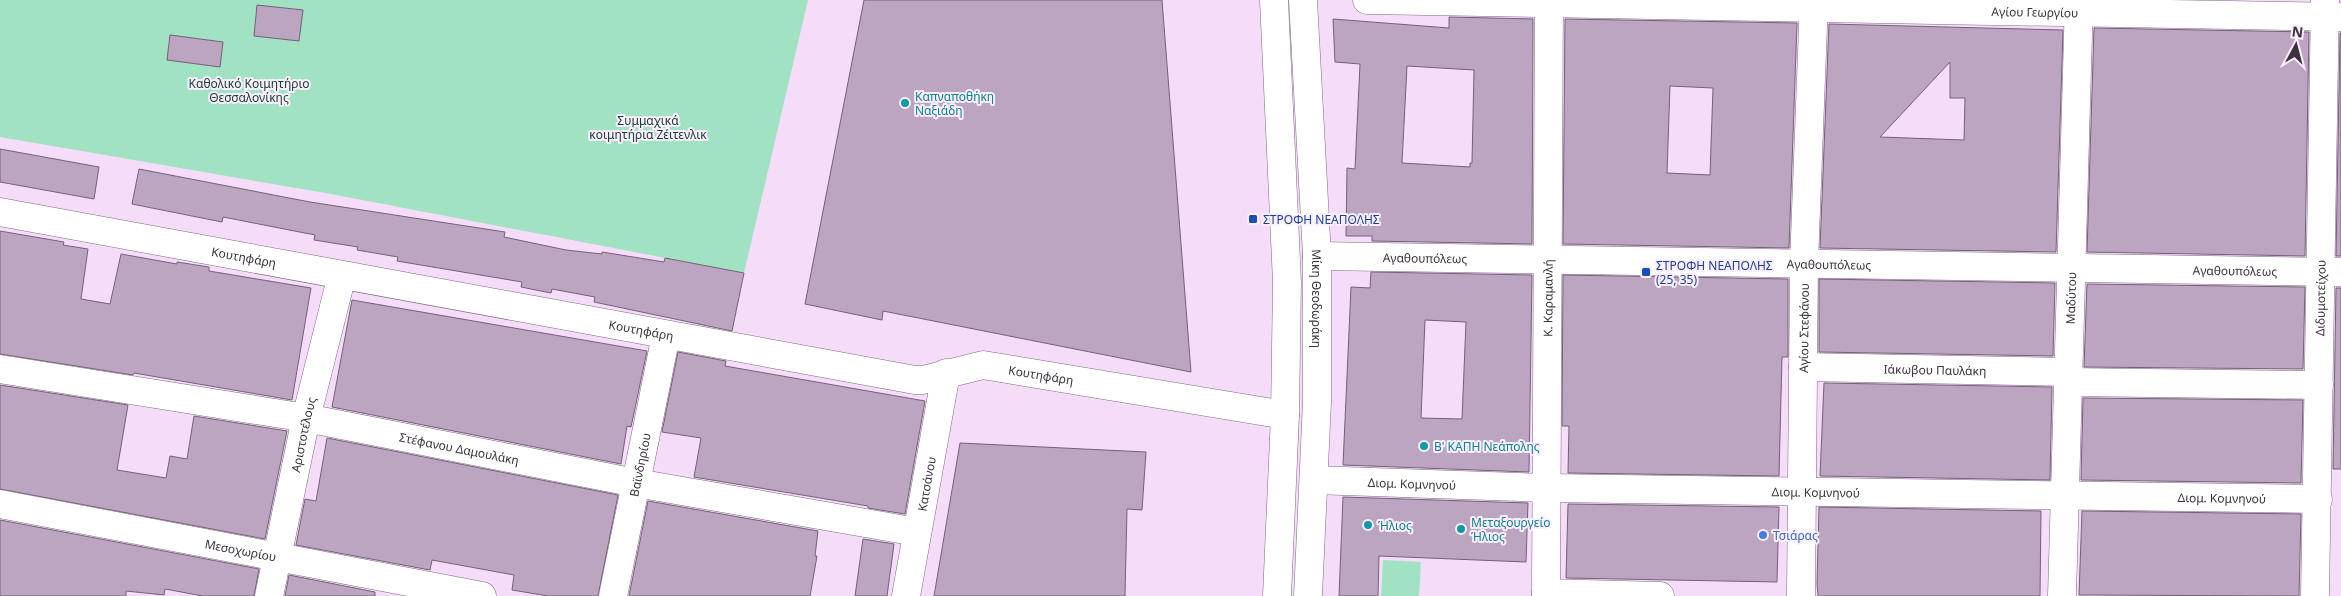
<svg xmlns="http://www.w3.org/2000/svg" width="2341" height="596" viewBox="0 0 2341 596" font-family="'Noto Sans',sans-serif">
	<style>
		.green { fill: #a0e2c2 }
		.building { fill: #bca5c1; stroke: #756079; fill-rule: evenodd }
		.lines { fill: none; stroke-linecap: round; stroke-linejoin: round }
		.minor-casing { stroke: #7f6983; stroke-width: 29 }
		.highway-casing { stroke: #7f6983; stroke-width: 29 }
		.minor { stroke: #fff; stroke-width: 28 }
		.highway { stroke: #fff; stroke-width: 28 }
		.culture-dot { fill: #0f9aa8; stroke: #fcedff; stroke-width: 2 }
		.transit-dot { fill: #1a4fb4; stroke: #fcedff; stroke-width: 2 }
		.shop-dot { fill: #3f7fe0; stroke: #fcedff; stroke-width: 2 }
		.labels { text-anchor: middle; dominant-baseline: central; stroke-width: 4; stroke-linejoin: round; paint-order: stroke }
		.street-label { font-size: 12px; fill: #3b323d; stroke: #fcedff }
		.park-label { font-size: 12px; fill: #164331; stroke: #fcedff }
		.culture-label { font-size: 12px; fill: #0d838f; stroke: #fcedff; text-anchor: start }
		.transit-label { font-size: 12px; fill: #164399; stroke: #fcedff; text-anchor: start }
		.shop-label { font-size: 12px; fill: #366cbe; stroke: #fcedff; text-anchor: start }
	</style>
	<rect width="100%" height="100%" fill="#f5dcf9"/>
	<g class="green">
		<path d="M0,0H808L744,273L331,194L0,137Z"/>
		<path d="M1383,560L1421,562L1419,596H1381Z"/>
	</g>
	<g class="building">
		<path d="M864,0H1162L1191,372L883,311L882,320L805,304Z"/>
		<path d="M257,5L303,10L299,41L254,36Z"/>
		<path d="M1449,17L1533,19L1532,244L1372,241V236H1346L1347,168L1355,169L1360,64L1335,62L1333,19L1449,28ZM1407,66L1474,70L1472,163H1470V167L1402,163Z"/>
		<path d="M1565,19L1797,23L1789,248L1563,244ZM1670,86L1713,88L1710,175L1667,173Z"/>
		<path d="M1829,24L2063,30L2056,252L1820,248ZM1950,62V98H1965L1964,140L1880,137Z"/>
		<path d="M2094,28L2309,32L2305,256L2087,252Z"/>
		<path d="M2340,33H2341V256H2336Z"/>
		<path d="M170,35L223,42L220,67L167,60Z"/>
		<path d="M0,149L99,167L94,199L0,182Z"/>
		<path d="M139,169L310,202L505,232L504,237L566,250L602,254V252L664,262L665,258L744,273L732,331L594,302L595,297L552,289L551,293L521,287L522,282L397,261L398,257L357,250L358,247L314,240L315,235L223,217L222,222L132,204Z"/>
		<path d="M0,231L64,242L63,245L88,249L81,299L110,304L121,254L177,264V262L209,267V271L311,288L292,400L134,373L133,375L0,354Z"/>
		<path d="M1371,272L1532,275L1529,472L1343,465L1351,287L1370,288ZM1425,320L1466,322L1462,419L1421,418Z"/>
		<path d="M1563,275L1788,279V357H1782L1779,476L1568,473L1569,426H1562Z"/>
		<path d="M1819,279L2055,283L2053,356L1819,352Z"/>
		<path d="M2087,284L2305,287L2303,369L2084,367Z"/>
		<path d="M2336,288H2341V469H2333Z"/>
		<path d="M352,300L647,351L631,427L627,426L621,464L332,407Z"/>
		<path d="M678,352L726,361L725,366L925,401L905,514L868,508V506L694,477L701,438L662,432Z"/>
		<path d="M1824,383L2052,387L2050,480L1820,476Z"/>
		<path d="M0,385L128,405L117,470L166,478L170,456L187,459L194,416L287,431L265,539L0,489Z"/>
		<path d="M2083,398L2303,400L2301,483L2081,480Z"/>
		<path d="M327,438L618,495L598,596H548L512,590L514,575L432,560L430,570L296,545L305,499L316,501Z"/>
		<path d="M960,443L1146,452L1142,510L1127,509L1125,596H934Z"/>
		<path d="M1343,497L1528,503L1526,562L1379,556L1378,596H1339Z"/>
		<path d="M648,501L818,531L815,556H817L810,596H629Z"/>
		<path d="M1568,504L1779,507L1777,582L1566,578Z"/>
		<path d="M1819,507L2041,511L2040,596H1818L1817,583Z"/>
		<path d="M2082,511L2301,514L2299,596L2079,595Z"/>
		<path d="M0,520L259,569L254,596H203L165,589L164,595L126,591V596H0Z"/>
		<path d="M863,539L894,544L887,596H855Z"/>
		<path d="M289,575L375,592V596H285Z"/>
	</g>
	<g class="lines">
		<defs>
			<g id="minor">
				<path id="s1" d="M1367,0L2341,17"/>
				<path id="s2" d="M0,212L915,380H923L983,365L1285,415"/>
				<path id="s3" d="M1317,256L2341,272"/>
				<path id="s4" d="M1803,367L2069,372"/>
				<path id="s5" d="M0,369L306,418L636,483L917,532"/>
				<path d="M2068,382L2319,385"/>
				<path id="s6" d="M1314,480L1548,488L2318,499"/>
				<path id="s7" d="M0,504L482,596"/>
				<path d="M1546,593L1660,596"/>
				<path id="s8" d="M269,596L306,418L342,275"/>
				<path id="s9" d="M613,596L666,335"/>
				<path id="s10" d="M906,596L946,373"/>
				<path id="s11" d="M1546,596L1549,0"/>
				<path id="s12" d="M1801,596L1804,263L1814,0"/>
				<path id="s13" d="M2062,596L2079,0"/>
				<path id="s14" d="M2315,596L2325,0"/>
			</g>
			<g id="highway">
				<path d="M1274,0L1287,282L1285,415L1277,596"/>
				<path id="s15" d="M1303,0L1317,256V402L1308,596"/>
			</g>
		</defs>
		<use href="#minor" class="minor-casing"/>
		<use href="#highway" class="highway-casing"/>
		<use href="#minor" class="minor"/>
		<use href="#highway" class="highway"/>
	</g>
	<g class="culture-dot">
		<circle cx="905" cy="103" r="5"/>
		<circle cx="1424" cy="446" r="5"/>
		<circle cx="1368" cy="525" r="5"/>
		<circle cx="1461" cy="529" r="5"/>
	</g>
	<g class="transit-dot">
		<rect x="1248" y="214" width="10" height="10" rx="2.5"/>
		<rect x="1641" y="267" width="10" height="10" rx="2.5"/>
	</g>
	<circle class="shop-dot" cx="1763" cy="535" r="5"/>
	<g class="labels">
		<g class="street-label">
			<text stroke="none"><textPath href="#s1" startOffset="668">Αγίου Γεωργίου</textPath></text>
			<text stroke="none"><textPath href="#s2" startOffset="248">Κουτηφάρη</textPath></text>
			<text stroke="none"><textPath href="#s3" startOffset="108">Αγαθουπόλεως</textPath></text>
			<text stroke="none"><textPath href="#s3" startOffset="512">Αγαθουπόλεως</textPath></text>
			<text stroke="none"><textPath href="#s3" startOffset="918">Αγαθουπόλεως</textPath></text>
			<text stroke="none"><textPath href="#s15" startOffset="299">Μίκη Θεοδωράκη</textPath></text>
			<text stroke="none"><textPath href="#s11" startOffset="298">Κ. Καραμανλή</textPath></text>
			<text stroke="none"><textPath href="#s13" startOffset="298">Μαδύτου</textPath></text>
			<text stroke="none"><textPath href="#s14" startOffset="298">Διδυμοτείχου</textPath></text>
			<text stroke="none"><textPath href="#s12" startOffset="268">Αγίου Στεφάνου</textPath></text>
			<text stroke="none"><textPath href="#s2" startOffset="652">Κουτηφάρη</textPath></text>
			<text stroke="none"><textPath href="#s4" startOffset="132">Ιάκωβου Παυλάκη</textPath></text>
			<text stroke="none"><textPath href="#s2" startOffset="1059">Κουτηφάρη</textPath></text>
			<text stroke="none"><textPath href="#s8" startOffset="165">Αριστοτέλους</textPath></text>
			<text stroke="none"><textPath href="#s5" startOffset="466">Στέφανου Δαμουλάκη</textPath></text>
			<text stroke="none"><textPath href="#s9" startOffset="134">Βαϊνδηρίου</textPath></text>
			<text stroke="none"><textPath href="#s10" startOffset="114">Κατσάνου</textPath></text>
			<text stroke="none"><textPath href="#s6" startOffset="98">Διομ. Κομνηνού</textPath></text>
			<text stroke="none"><textPath href="#s6" startOffset="502">Διομ. Κομνηνού</textPath></text>
			<text stroke="none"><textPath href="#s6" startOffset="908">Διομ. Κομνηνού</textPath></text>
			<text stroke="none"><textPath href="#s7" startOffset="245">Μεσοχωρίου</textPath></text>
		</g>
		<g class="park-label">
			<text x="249" y="83">Καθολικό Κοιμητήριο<tspan x="249" dy="14">Θεσσαλονίκης</tspan></text>
			<text x="648" y="120">Συμμαχικά<tspan x="648" dy="14">κοιμητήρια Ζέιτενλικ</tspan></text>
		</g>
		<g class="culture-label">
			<text x="915" y="96">Καπναποθήκη<tspan x="915" dy="14">Ναξιάδη</tspan></text>
			<text x="1434" y="446">Β' ΚΑΠΗ Νεάπολης</text>
			<text x="1471" y="522">Μεταξουργείο<tspan x="1471" dy="14">Ήλιος</tspan></text>
			<text x="1378" y="525">Ήλιος</text>
		</g>
		<g class="transit-label">
			<text x="1263" y="219">ΣΤΡΟΦΗ ΝΕΑΠΟΛΗΣ</text>
			<text x="1656" y="265">ΣΤΡΟΦΗ ΝΕΑΠΟΛΗΣ<tspan x="1656" dy="14">(25, 35)</tspan></text>
		</g>
		<g class="shop-label">
			<text x="1773" y="535">Τσιάρας</text>
		</g>
	</g>
	<g transform="translate(2296 45) rotate(7)" stroke="#fcedff" stroke-width="4" paint-order="stroke">
	<path d="M0-4L9 19L0 12L-9 19Z" fill="#3b323d"/>
	<text y="-8" font-size="14" font-weight="bold" text-anchor="middle" fill="#3b323d">N</text>
	</g>
</svg>
